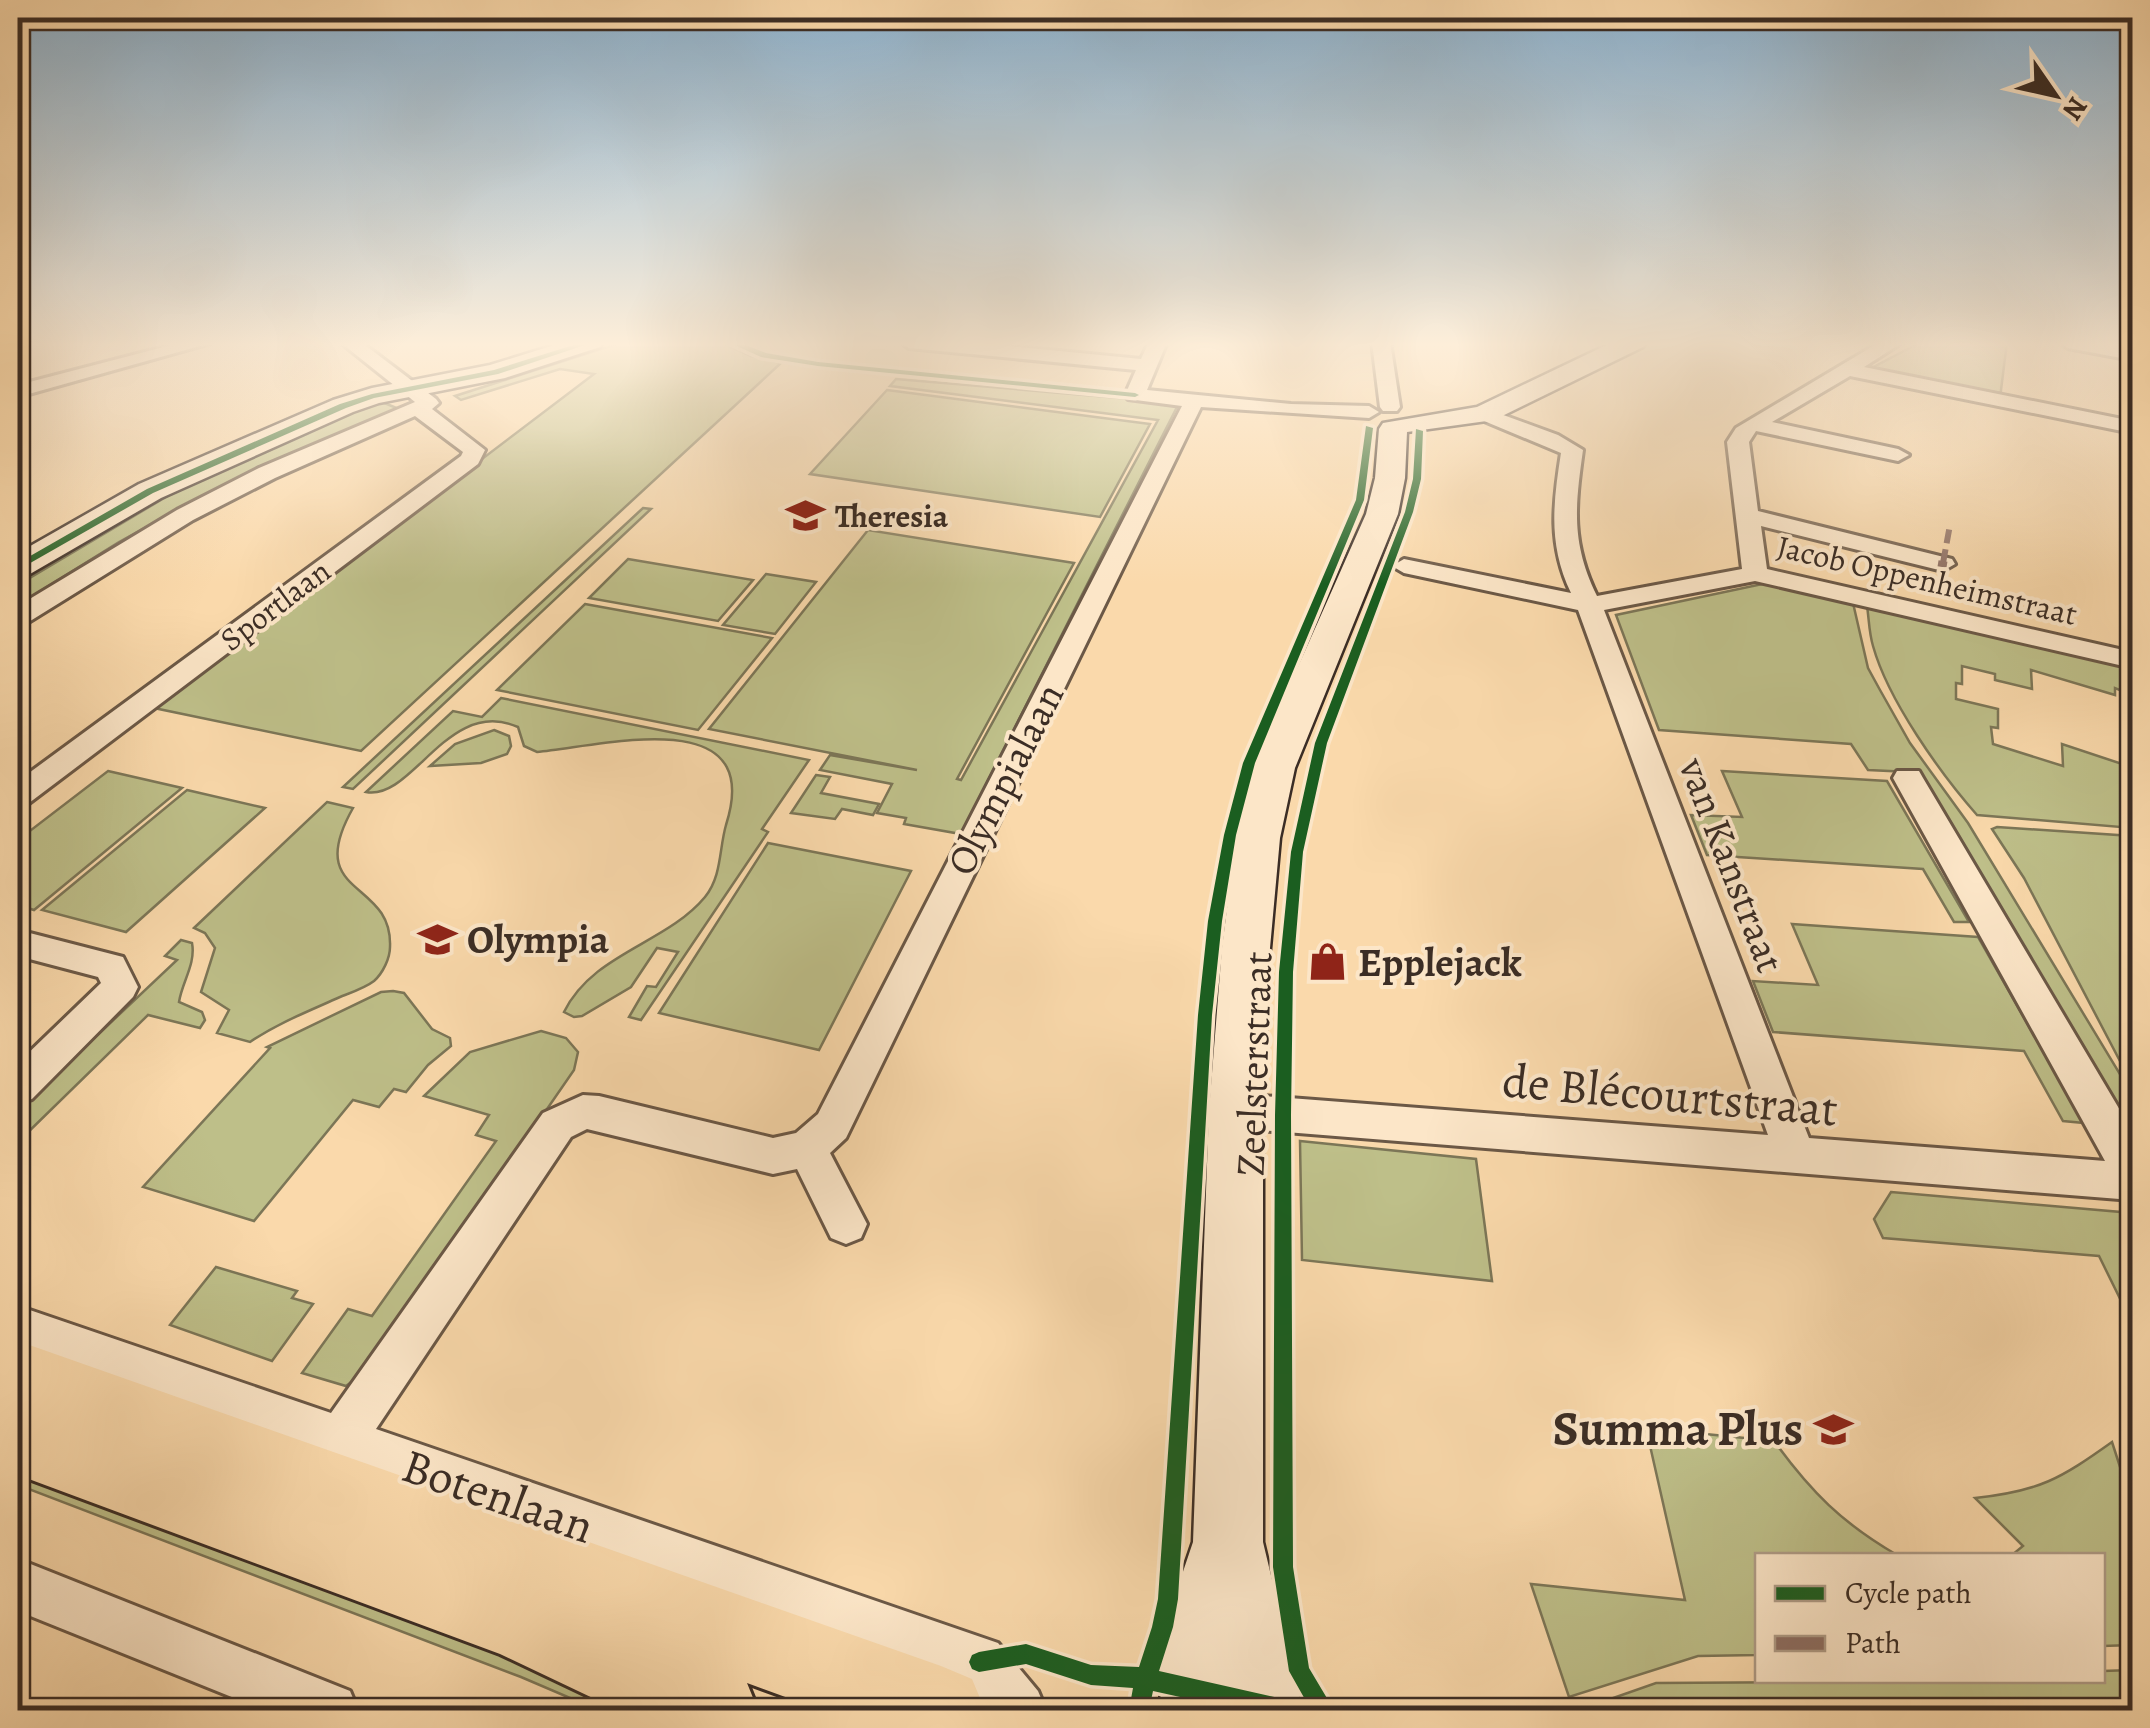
<svg xmlns="http://www.w3.org/2000/svg" width="2150" height="1728" viewBox="0 0 2150 1728" font-family="Alegreya,serif">
	<style>
		.green { fill: #bebf89; stroke: #7c7657; stroke-width: 2.5 }
		.lines { fill: none; stroke-linecap: round; stroke-linejoin: round }
		.street-casing { stroke: #6b5846; stroke-width: 6 }
		.secondary-casing { stroke: #3b2d25; stroke-width: 5 }
		.primary-casing { stroke: #3b2d25; stroke-width: 6 }
		.street { fill: #fce6c8; fill-rule: evenodd }
		.secondary { fill: #fce6c8; fill-rule: evenodd }
		.primary { fill: #fad9ab; fill-rule: evenodd }
		.quiet-far1 { stroke: #8d6e63; stroke-width: 6; stroke-dasharray: 14 6; stroke-linecap: butt }
		.quiet { stroke: #8d6e63; stroke-width: 9; stroke-dasharray: 18 9; stroke-linecap: butt }
		.cycleway-casing { stroke: #fce6c8; stroke-width: 7 }
		.cycleway { fill: #1b5e20; fill-rule: evenodd }
		.labels { text-anchor: middle; dominant-baseline: central; stroke-width: 8; stroke-linejoin: round; paint-order: stroke }
		.far-poi-label { font-size: 32px; font-weight: bold; fill: #3b2d25; stroke: #fce6c8; text-anchor: start }
		.far-street-label { font-size: 32px; fill: #3b2d25; stroke: #fce6c8 }
		.street-label { font-size: 40px; fill: #3b2d25; stroke: #fce6c8 }
		.poi-label { font-size: 40px; font-weight: bold; fill: #3b2d25; stroke: #fce6c8; text-anchor: start }
		.near-street-label { font-size: 48px; fill: #3b2d25; stroke: #fce6c8 }
		.near-poi-label { font-size: 48px; font-weight: bold; fill: #3b2d25; stroke: #fce6c8; text-anchor: end }
	</style>
	<rect width="100%" height="100%" fill="#fad9ab"/>
	<filter id="stains"><feTurbulence type="fractalNoise" baseFrequency=".002" numOctaves="4"/><feColorMatrix values="0 0 0 0 .2 0 0 0 0 .09 0 0 0 0 .02 0 0 0 .5 -.17"/></filter>
	<radialGradient id="worn" r=".72"><stop offset=".6" stop-color="#630" stop-opacity="0"/><stop offset="1" stop-color="#630" stop-opacity=".3"/></radialGradient>
	<g class="green">
		<path d="M623,342H720L751,356L781,363L361,751L154,708L594,374L560,369L461,400L455,396Z"/>
		<path d="M1921,342H2007L2000,398L1866,371Z"/>
		<path d="M896,379L1179,403L961,834L904,824L906,818L877,813L892,784L820,770L830,755L917,770L709,729L868,530L1074,563L957,779L961,780L1158,420L890,386Z"/>
		<path d="M887,390L1150,424L1100,517L810,474Z"/>
		<path d="M382,402L399,409L216,489L119,542L18,605V585L171,494L316,426Z"/>
		<path d="M643,508L651,509L353,789L343,787Z"/>
		<path d="M628,559L753,580L718,621L589,598Z"/>
		<path d="M766,574L816,582L775,634L723,625Z"/>
		<path d="M1767,583L1853,603L1868,668L1880,690L1910,743L1968,823L2132,1094V1150L2046,997L1910,772L1868,770L1851,744L1659,730L1616,615Z"/>
		<path d="M585,604L772,638L698,730L497,690Z"/>
		<path d="M1867,606L2132,668V695L2115,688V695L2031,670L2032,689L1995,680V674L1962,666V684L1956,683V699L1998,709V728L1991,727L1993,744L2063,766L2062,744L2125,765L2123,748L2132,750V828L1977,815C1940,773 1888,700 1873,646C1869,633 1869,619 1867,606Z"/>
		<path d="M501,698L809,760L762,829L768,832L641,1020L629,1017L647,986L656,987L678,952L657,948L631,987L582,1016L574,1017L564,1012C593,953 666,944 705,897C722,876 719,849 726,825C766,700 599,747 537,752L524,746L518,727C448,696 413,801 366,792L453,711L482,717Z"/>
		<path d="M494,730L509,736L511,746L507,754L481,763L430,766L455,744Z"/>
		<path d="M108,771L182,788L34,910L18,905V840Z"/>
		<path d="M1722,771L1887,781L1969,922H1954L1923,869L1707,855L1691,815L1742,817Z"/>
		<path d="M816,775L830,777L821,793L879,804L873,815L842,809L835,819L791,813Z"/>
		<path d="M187,790L265,808L126,932L42,910Z"/>
		<path d="M327,802L353,808C302,898 393,878 390,947C390,958 383,973 374,981C365,988 350,993 340,997C309,1011 278,1023 250,1042L217,1033L229,1010L201,992L215,948L205,933L194,928Z"/>
		<path d="M1997,827L2132,836V1084L2024,878L1992,829Z"/>
		<path d="M768,843L911,871L819,1050L659,1013Z"/>
		<path d="M1792,924L1978,937L2084,1123L2063,1121L2024,1051L1773,1032L1753,981L1818,985Z"/>
		<path d="M181,940L192,943C196,964 182,982 179,1002L202,1012L205,1020L200,1028L148,1015L18,1142V1110L177,960L165,956Z"/>
		<path d="M393,991L404,993L432,1029L450,1038L451,1046L428,1065L406,1092L394,1089L379,1107L353,1100L254,1221L143,1187L270,1048L267,1047L381,992Z"/>
		<path d="M541,1031L566,1038L578,1052L574,1070L366,1371L346,1386L302,1373L348,1309L372,1316L496,1141L476,1135L489,1115L424,1096L470,1052Z"/>
		<path d="M1300,1141L1476,1159L1492,1281L1302,1260Z"/>
		<path d="M1891,1192L2132,1213V1323L2099,1256L1883,1238L1874,1219Z"/>
		<path d="M216,1267L297,1291L292,1298L313,1304L272,1361L170,1325Z"/>
		<path d="M1646,1428L1774,1441C1811,1492 1842,1523 1897,1555L1758,1556L1757,1655L1698,1656L1569,1697L1531,1584L1685,1600Z"/>
		<path d="M2112,1442L2132,1504V1645L2103,1646L2102,1556L2012,1555L2023,1546L1975,1498C2040,1491 2060,1479 2112,1442Z"/>
		<path d="M18,1469L327,1584L644,1710H598L521,1677L18,1485Z"/>
		<path d="M2132,1670V1705L1945,1710H1579L1656,1683L2102,1680L2103,1671Z"/>
	</g>
	<g class="lines">
		<defs>
			<g id="street">
				<path d="M183,342H214L18,397V385Z"/>
				<path d="M340,342H361L436,399L439,403L432,409L485,450L478,464L29,803L18,806V781L461,456L463,452L415,416L275,478L193,520L27,623L18,625V606L177,510L259,468L415,402Z"/>
				<path d="M900,342H967L1141,359L1149,342H1167L1147,390L1291,404L1369,406L1379,412L1369,418L1201,407L846,1138L830,1153L867,1224L861,1238L846,1244L831,1238L797,1169L773,1174L587,1129L571,1137L376,1429L998,1643L1038,1691L1046,1710H984L961,1683L18,1350V1306L331,1413L543,1113L583,1095L599,1096L773,1138L796,1133L818,1114L1182,406L1128,399L1125,395L1136,370L909,348Z"/>
				<path d="M1372,342H1390L1400,407L1397,411H1383L1380,407Z"/>
				<path d="M1880,342H1903L1864,367L2132,421V433L1850,376L1772,422L1898,449L1909,455L1898,461L1756,431L1749,442L1758,511L1952,559L1955,564L1943,571L1761,526L1767,569L2132,652V668L1755,581L1604,610L1809,1138L2105,1161L1893,778L1897,771H1919L1923,778L2127,1122L2132,1133V1200L1236,1128L1222,1123L1216,1111L1222,1099L1236,1094L1768,1135L1578,610L1404,573L1392,566L1404,559L1571,593C1548,545 1553,504 1561,453L1477,418L1474,414L1477,410L1484,408L1558,435L1583,450C1575,507 1571,543 1597,596L1742,569L1727,442L1736,428Z"/>
				<path d="M2059,342H2099L2132,348V360L2068,348Z"/>
				<path d="M18,930L123,957L138,987L133,997L32,1099L18,1103V1063L101,983L98,977L18,956Z"/>
				<path d="M18,1559L350,1691L358,1710H264L18,1611Z"/>
			</g>
			<g id="secondary">
				<path d="M564,342H604L600,347L505,378L379,403L353,412L161,498L30,574L18,577V553L139,484L333,400L372,388L490,365Z"/>
				<path d="M1613,342H1647L1643,347L1494,420L1407,432L1405,478L1398,514L1295,768L1280,838L1270,948L1263,1111V1542L1303,1710H1160L1163,1631L1193,1542L1209,1111L1222,948L1236,838L1253,768L1366,514L1375,478L1379,429L1383,423L1477,407Z"/>
			</g>
			<path id="primary" d="M18,1341L941,1666L972,1679L985,1710H821L747,1683L758,1710H618L500,1654L18,1475Z"/>
		</defs>
		<use href="#street" class="street-casing"/>
		<use href="#secondary" class="secondary-casing"/>
		<use href="#primary" class="primary-casing"/>
		<use href="#street" class="street"/>
		<use href="#secondary" class="secondary"/>
		<use href="#primary" class="primary"/>
		<path class="quiet-far1" d="M1943,563L1950,525"/>
		<path class="quiet" d="M1942,567L1943,561"/>
		<defs>
			<g id="cycleway">
				<path d="M583,342H594L498,374L374,398L346,408L153,493L18,570V563L147,489L340,404L372,394L494,370Z"/>
				<path d="M728,342H738L766,353L818,362L1135,393L1139,395L1135,397L818,366L761,357Z"/>
				<path d="M1366,426L1373,428L1364,500L1255,763L1236,835L1222,921L1212,1015L1178,1599L1173,1627L1159,1671L1283,1699L1290,1703L1294,1710H1239L1153,1691L1149,1710H1129L1133,1688L1091,1685L1026,1664L979,1672L972,1669L969,1662L972,1655L979,1652L1026,1644L1091,1665L1139,1667L1152,1627L1158,1599L1198,1015L1208,921L1224,835L1243,763L1356,500Z"/>
				<path d="M1416,429L1423,431L1421,479L1413,512L1327,743L1303,852L1293,972L1291,1115L1293,1567L1309,1668L1334,1710H1311L1289,1671L1273,1567L1275,1115L1279,972L1291,852L1315,743L1405,512L1413,479Z"/>
			</g>
		</defs>
		<use href="#cycleway" class="cycleway-casing"/>
		<use href="#cycleway" class="cycleway"/>
	</g>
	<linearGradient id="sky" x2="0" y2="1"><stop stop-color="#8db5d4"/><stop offset="0.59" stop-color="#fdeed9"/><stop offset="1" stop-color="#fdeed9" stop-opacity="0"/></linearGradient>
	<rect width="2150" height="584" fill="url(#sky)"/>
	<defs>
		<symbol id="school-bare" viewBox="-9 -9 18 18"><path d="M0-5L7-2L0 1L-7-2ZM-4 1L0 2.5L4 1V4Q0 6-4 4Z" fill="#8f2418" stroke="#fce6c8" stroke-width="2.5" paint-order="stroke"/></symbol>
		<symbol id="shop-bare" viewBox="-9 -9 18 18"><path d="M-5-2.5h2.3a2.7 3.5 0 0 1 5.4 0H5L5.5 6h-11ZM-1.5-2.5h3a1.5 2.3 0 0 0-3 0Z" fill="#8f2418" stroke="#fce6c8" stroke-width="2.5" paint-order="stroke"/></symbol>
	</defs>
	<g fill-rule="evenodd">
		<use href="#school-bare" x="778" y="488" width="55" height="55"/>
		<use href="#school-bare" x="410" y="912" width="55" height="55"/>
		<use href="#shop-bare" x="1300" y="934" width="55" height="55"/>
		<use href="#school-bare" x="1806" y="1402" width="55" height="55"/>
	</g>
	<g class="labels">
		<g class="far-poi-label">
			<text x="835" y="516">Theresia</text>
		</g>
		<g class="far-street-label">
			<text transform="translate(1927 580) rotate(13)">Jacob Oppenheimstraat</text>
			<text transform="translate(275 605) rotate(-37)">Sportlaan</text>
		</g>
		<g class="street-label">
			<text transform="translate(1005 779) rotate(-63)">Olympialaan</text>
			<text transform="translate(1732 865) rotate(69)">van Kanstraat</text>
			<text transform="translate(1254 1064) rotate(-88)">Zeelsterstraat</text>
		</g>
		<g class="poi-label">
			<text x="467" y="939">Olympia</text>
			<text x="1358" y="962">Epplejack</text>
		</g>
		<g class="near-street-label">
			<text transform="translate(1670 1095) rotate(5)">de Blécourtstraat</text>
			<text transform="translate(498 1496) rotate(19)">Botenlaan</text>
		</g>
		<g class="near-poi-label">
			<text x="1803" y="1429">Summa Plus</text>
		</g>
	</g>
	<rect width="2150" height="1728" fill="none" stroke="#fad9ab" stroke-width="60"/>
	<rect x="20" y="20" width="2110" height="1688" fill="none" stroke="#3b2d25" stroke-width="5"/>
	<rect x="30" y="30" width="2090" height="1668" fill="none" stroke="#3b2d25" stroke-width="2.5"/>
	<rect x="1755" y="1553" width="350" height="130" fill="#fce6c8" stroke="#af9c87" stroke-width="2.5"/>
	<rect x="1775" y="1586" width="50" height="15" fill="#1b5e20" stroke="#af9c87" stroke-width="2.5"/>
	<text x="1845" y="1603" font-size="30" fill="#3b2d25">Cycle path</text>
	<rect x="1775" y="1636" width="50" height="15" fill="#8d6e63" stroke="#af9c87" stroke-width="2.5"/>
	<text x="1845" y="1653" font-size="30" fill="#3b2d25">Path</text>
	<g transform="translate(2055 95) rotate(124)" stroke="#fce6c8" stroke-width="8" paint-order="stroke">
	<path d="M0-8L18 38L0 25L-18 38Z" fill="#3b2d25"/>
	<text y="-15" font-size="28" font-weight="bold" text-anchor="middle" fill="#3b2d25">N</text>
	</g>
	<rect width="100%" height="100%" filter="url(#stains)"/>
	<rect width="100%" height="100%" fill="url(#worn)"/>
</svg>
